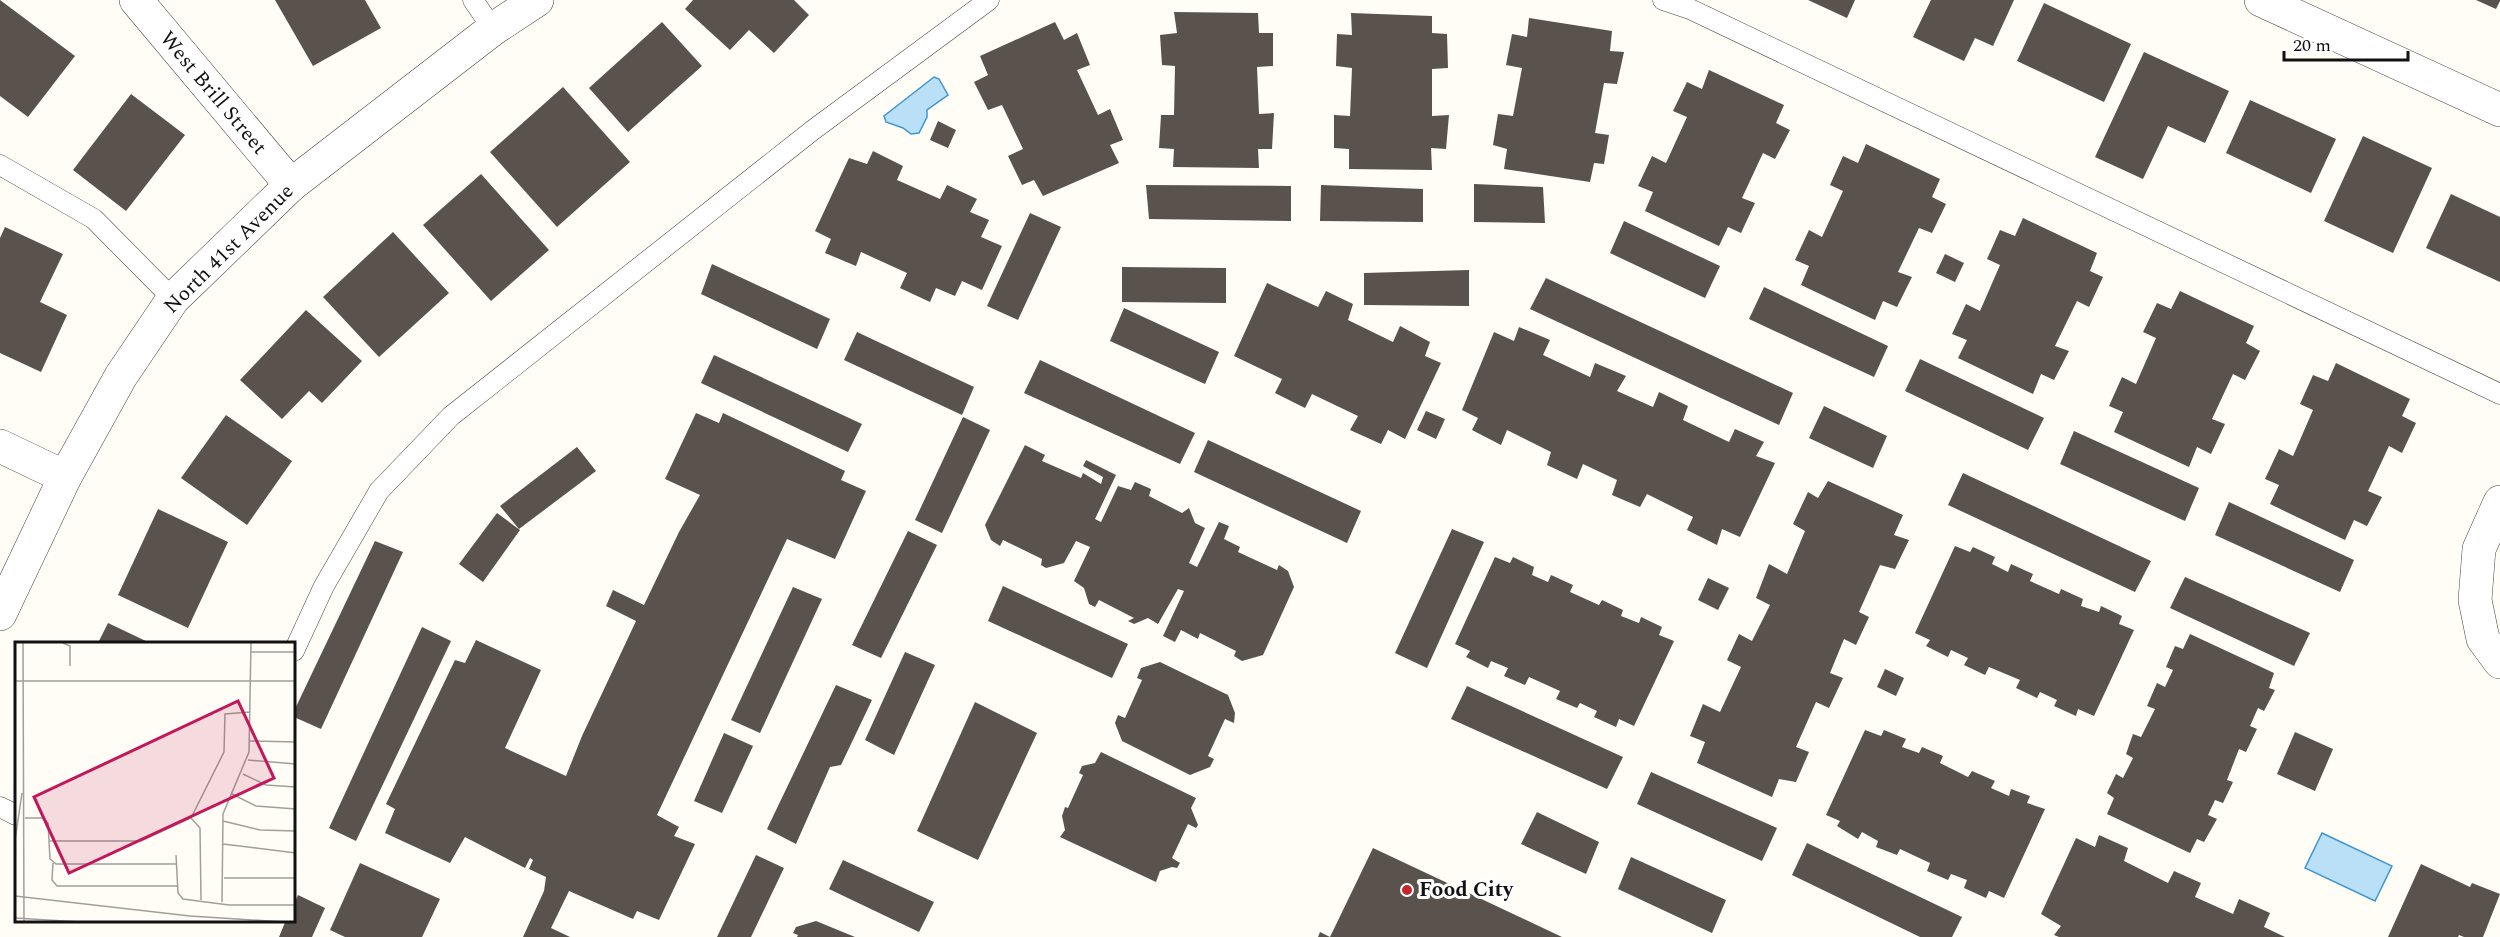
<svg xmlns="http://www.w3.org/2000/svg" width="2500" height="937" viewBox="0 0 2500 937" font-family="Spectral,serif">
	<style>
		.water { fill: #b9e0f7; stroke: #3f96cf; stroke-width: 1.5 }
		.building { fill: #5a524d }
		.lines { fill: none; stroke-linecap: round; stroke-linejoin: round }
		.lane-casing { stroke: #444; stroke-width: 21 }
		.street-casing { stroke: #444; stroke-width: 34 }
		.lane { stroke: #fff; stroke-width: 20 }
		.street { stroke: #fff; stroke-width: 33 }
		.poi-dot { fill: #c4262e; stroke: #fff; stroke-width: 2 }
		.labels { text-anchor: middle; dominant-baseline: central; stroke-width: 6; stroke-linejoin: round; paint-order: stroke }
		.street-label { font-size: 21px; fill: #111; stroke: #fff }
		.poi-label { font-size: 21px; font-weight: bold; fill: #111; stroke: #fff; text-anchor: start }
		.inset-road { fill: none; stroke: #a09f9a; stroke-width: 1.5 }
		.view { fill: #c2185b; fill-opacity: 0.15; stroke: #c2185b; stroke-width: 3 }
		.inset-edge { fill: none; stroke: #111; stroke-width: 3 }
	</style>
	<rect width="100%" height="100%" fill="#fffdf5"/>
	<g class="water">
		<path d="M934,77L939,79L948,95L927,110V117L919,133L911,134L903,128L886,122L884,116Z"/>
		<path d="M2322,833L2392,866L2375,901L2305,868Z"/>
	</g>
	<g class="building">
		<path d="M0,0L75,56L28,117L0,96Z"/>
		<path d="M275,0H365L381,28L313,66Z"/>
		<path d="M693,0H794L809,15L774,53L749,30L730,50L685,9Z"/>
		<path d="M1808,0H1855L1847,18Z"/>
		<path d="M1931,0H2014L1993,46L1975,38L1964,61L1913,37Z"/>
		<path d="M2476,0H2500V1L2496,9Z"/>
		<path d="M2044,3L2131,44L2104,102L2017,61Z"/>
		<path d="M1174,12L1258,13L1259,33H1273V66L1257,67L1259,114L1274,113L1272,149H1258L1259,168L1173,167L1174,149L1159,148L1161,115H1174L1175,66L1162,65L1160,35L1177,33Z"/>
		<path d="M1351,13L1432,16V33L1447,34L1448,68L1432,69V116L1449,115L1446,149L1431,148L1432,170L1349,169V149L1334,148V115L1350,116L1352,68L1336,66L1337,34L1352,35Z"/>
		<path d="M1529,18L1612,31L1610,51L1624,52L1617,84L1604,83L1595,133L1609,135L1604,164L1594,163L1590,182L1504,169L1507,149L1493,145L1498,114L1513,116L1522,68L1506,65L1512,34L1527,37Z"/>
		<path d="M662,22L702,66L628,132L589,88Z"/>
		<path d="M1055,22L1064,40L1077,33L1090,65L1077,70L1098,115L1110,109L1123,140L1110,145L1119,163L1043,196L1034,180L1022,185L1008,156L1023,149L1002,105L988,110L974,82L988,75L980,56Z"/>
		<path d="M2144,52L2229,91L2205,143L2168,126L2143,179L2095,157Z"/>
		<path d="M1709,70L1784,105L1776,123L1790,130L1775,159L1763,153L1742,198L1755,203L1741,233L1728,227L1719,246L1645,211L1653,192L1638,186L1652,156L1666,163L1687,117L1673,111L1687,82L1702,89Z"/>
		<path d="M563,87L630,162L557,227L490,152Z"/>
		<path d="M131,94L185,135L126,211L73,170Z"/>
		<path d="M2250,100L2336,139L2311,193L2226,153Z"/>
		<path d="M938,121L956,130L948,148L930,140Z"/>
		<path d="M2363,136L2432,168L2393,253L2324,221Z"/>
		<path d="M1866,144L1940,179L1932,197L1946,204L1932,233L1919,228L1898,272L1912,277L1897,307L1883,301L1875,320L1801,285L1809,266L1795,260L1809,230L1822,237L1843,191L1830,185L1843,156L1858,163Z"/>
		<path d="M873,151L903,166L897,180L940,199L947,185L977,199L970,212L989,220L981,237L1002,246L982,290L962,281L955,296L936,288L930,302L900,288L907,273L861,252L856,266L825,253L831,239L815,231L849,158L867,164Z"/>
		<path d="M481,174L549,250L491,301L423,225Z"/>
		<path d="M1474,184L1543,187L1545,223L1474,222Z"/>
		<path d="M1146,185L1291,186V221L1149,219Z"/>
		<path d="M1321,185L1423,189V222L1320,221Z"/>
		<path d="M2451,194L2500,217V282L2426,248Z"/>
		<path d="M1030,213L1061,227L1018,320L987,306Z"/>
		<path d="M2023,218L2097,253L2090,271L2103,277L2089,307L2077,301L2055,346L2069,351L2054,380L2041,374L2033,394L1958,358L1967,340L1952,334L1966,304L1980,311L2000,265L1987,259L2000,230L2015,236Z"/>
		<path d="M1624,221L1720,266L1705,298L1610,253Z"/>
		<path d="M5,227L63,254L40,302L67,315L41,372L0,353V238Z"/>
		<path d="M393,232L449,293L379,357L323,297Z"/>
		<path d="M1945,254L1964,263L1955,282L1936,273Z"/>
		<path d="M712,264L830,319L817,349L701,294Z"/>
		<path d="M1122,267L1226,268V303L1122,302Z"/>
		<path d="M1469,270V306L1364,305V273Z"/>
		<path d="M1546,278L1793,393L1779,425L1530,309Z"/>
		<path d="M1267,283L1318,307L1326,291L1353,304L1348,320L1393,342L1400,326L1430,342L1425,356L1441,363L1405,439L1388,430L1381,444L1350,430L1358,416L1312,394L1305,408L1275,393L1282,379L1234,356Z"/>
		<path d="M1764,287L1888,346L1874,377L1749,319Z"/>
		<path d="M2180,291L2254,326L2246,343L2260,351L2245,380L2233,374L2212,419L2225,424L2211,454L2197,447L2189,467L2114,432L2123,412L2109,406L2122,377L2136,384L2156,338L2143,332L2157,303L2171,309Z"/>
		<path d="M1124,308L1219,352L1205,384L1110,341Z"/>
		<path d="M306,310L362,361L322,403L309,391L282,419L240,380Z"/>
		<path d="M1519,327L1550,340L1543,355L1590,377L1595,363L1626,376L1617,391L1653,407L1659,392L1688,406L1683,420L1729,442L1735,429L1764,442L1756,456L1775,463L1740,537L1722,529L1717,545L1687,530L1693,517L1647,494L1640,507L1612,495L1617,480L1583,464L1577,479L1547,465L1551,452L1507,430L1501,445L1472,430L1478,418L1462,410L1494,332L1514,341Z"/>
		<path d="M857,332L974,387L962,415L844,360Z"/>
		<path d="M714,355L862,424L848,452L701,383Z"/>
		<path d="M1920,359L2044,418L2028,450L1905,391Z"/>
		<path d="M1040,360L1195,433L1180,464L1024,393Z"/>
		<path d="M2336,363L2410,399L2402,416L2416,423L2402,453L2389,446L2368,491L2382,497L2367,526L2354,520L2345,540L2270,504L2279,485L2265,479L2279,449L2293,456L2313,410L2300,404L2313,375L2328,381Z"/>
		<path d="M1824,406L1887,436L1873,468L1809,438Z"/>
		<path d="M1426,411L1445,419L1436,439L1417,430Z"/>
		<path d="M696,413L719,423L723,413L845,471L841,480L866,491L835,559L787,539L657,815L679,827L674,836L695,844L659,920L637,911L633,919L569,891L551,928L570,937H523L544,891L546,877L529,869L533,860L530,858L525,868L465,837L450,863L385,833L395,809L386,804L455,660L465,663L476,640L541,670L505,748L566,776L582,736L636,621L606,606L613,590L644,605L679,532L700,495L665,479Z"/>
		<path d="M226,415L292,461L247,525L181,478Z"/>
		<path d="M963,417L990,430L942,533L915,520Z"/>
		<path d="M2074,431L2199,488L2185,521L2060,464Z"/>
		<path d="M1208,440L1361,511L1347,543L1194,472Z"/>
		<path d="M1025,445L1045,455L1042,461L1081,478L1083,473L1101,484L1103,477L1083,466L1086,460L1116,475L1095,519L1101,522L1118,486L1131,490L1135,482L1151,489L1149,496L1182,513L1189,508L1195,523L1205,528L1189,563L1197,567L1219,522L1229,526L1224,539L1240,547L1238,552L1277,570L1279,565L1288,571L1294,587L1263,655L1242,661L1234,656L1236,651L1200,633L1198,639L1181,630L1175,642L1163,636L1184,591L1178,589L1158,624L1148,618L1134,624L1128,621L1134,618L1099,600L1095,607L1089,604L1084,588L1074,581L1090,547L1076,541L1064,563L1046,568L1041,565L1042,559L1003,540L1000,546L991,540L985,525Z"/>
		<path d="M577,447L596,471L519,529L500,506Z"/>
		<path d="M1963,473L2151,561L2135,592L1948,505Z"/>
		<path d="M1828,481L1903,515L1894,535L1909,540L1895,569L1880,565L1859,612L1869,617L1856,645L1844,639L1830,673L1843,678L1829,708L1816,702L1796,747L1809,752L1796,782L1779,779L1772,797L1697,763L1705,742L1690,736L1703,704L1720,712L1741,667L1727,660L1739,634L1752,641L1770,605L1756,598L1769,564L1787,574L1805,531L1793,524L1808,492L1818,498Z"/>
		<path d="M2229,502L2354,560L2340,592L2215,535Z"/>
		<path d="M158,509L228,542L188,628L118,595Z"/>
		<path d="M497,513L520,530L483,582L459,564Z"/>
		<path d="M1452,529L1484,542L1427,668L1395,653Z"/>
		<path d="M908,531L937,545L881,658L852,645Z"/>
		<path d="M375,541L403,552L321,729L294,717V711Z"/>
		<path d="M1955,546L1970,552L1973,547L1995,557L1992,564L2008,572L2011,564L2033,574L2030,581L2059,594L2061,589L2083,599L2081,606L2099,612L2101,606L2122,616L2119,624L2134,630L2094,716L2078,709L2076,716L2054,706L2057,700L2040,692L2037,698L2016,688L2020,680L1989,667L1985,675L1964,665L1968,658L1951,650L1948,657L1926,646L1930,640L1915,633Z"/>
		<path d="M1495,557L1510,563L1513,557L1534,567L1532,575L1548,582L1551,575L1573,585L1570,592L1599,605L1602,600L1623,610L1621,616L1639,623L1641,617L1662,627L1659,635L1674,641L1634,726L1619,719L1616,727L1594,717L1597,711L1580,703L1577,708L1556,699L1560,691L1529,677L1525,685L1504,676L1508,668L1491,661L1488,668L1466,657L1470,651L1455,644Z"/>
		<path d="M2185,577L2310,633L2294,666L2170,608Z"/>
		<path d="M1708,578L1729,588L1718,610L1698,600Z"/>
		<path d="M1003,586L1128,644L1112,678L988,621Z"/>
		<path d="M793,587L822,599L760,733L731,720Z"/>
		<path d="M108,623L150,643H98Z"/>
		<path d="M422,627L451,641L356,841L329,828Z"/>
		<path d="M2190,634L2274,673L2269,688L2275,690L2264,711L2258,708L2250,726L2257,729L2246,752L2239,749L2227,780L2233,782L2223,803L2215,800L2208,815L2217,819L2204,842L2197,839L2190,853L2107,814L2114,798L2107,793L2116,774L2123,778L2133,758L2126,754L2133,734L2141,737L2155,709L2147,706L2157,683L2165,687L2173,670L2166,667L2175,646L2183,649Z"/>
		<path d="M905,652L935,665L894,755L865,740Z"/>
		<path d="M1160,662L1228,695L1235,713L1234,723L1225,719L1208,756L1214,759L1210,767L1190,775L1122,741L1115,723L1118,715L1125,718L1142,680L1137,678L1141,668Z"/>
		<path d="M1885,669L1904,678L1896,696L1877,687Z"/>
		<path d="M836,685L872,700L841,765L830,767L796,844L767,829Z"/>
		<path d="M1467,686L1623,757L1607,789L1451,719Z"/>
		<path d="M975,702L1037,733L978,860L917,831Z"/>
		<path d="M1865,730L1881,736L1884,730L1906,739L1902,747L1919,753L1922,747L1943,756L1940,763L1968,777L1972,771L1995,781L1991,788L2009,796L2011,789L2030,796L2027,803L2045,809L2004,898L1989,891L1986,898L1964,888L1967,880L1951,874L1948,880L1927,871L1930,863L1900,849L1897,855L1876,847L1878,841L1862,832L1858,839L1837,826L1840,821L1826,815Z"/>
		<path d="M2295,732L2333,749L2315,791L2277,774Z"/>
		<path d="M724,733L753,746L722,813L694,801Z"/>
		<path d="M1101,752L1196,798L1191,808L1198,825L1196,828L1188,824L1172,858L1180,863L1177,868L1172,867L1160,871L1156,882L1060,837L1065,830L1062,816L1065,807L1068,808L1083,775L1079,773L1082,766L1095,763Z"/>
		<path d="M1651,772L1777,828L1762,861L1637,804Z"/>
		<path d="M1537,812L1599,842L1586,874L1521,844Z"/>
		<path d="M2099,835L2128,848L2124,861L2168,883L2174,871L2201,883L2195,897L2233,914L2239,899L2270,913L2264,927L2285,937H2059L2054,935L2061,926L2041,914L2076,838L2095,847Z"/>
		<path d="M1807,843L1962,917L1952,937H1920L1792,875Z"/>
		<path d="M1373,848L1562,937H1318L1320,932L1330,937Z"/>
		<path d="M756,855L784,868L751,937H717Z"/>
		<path d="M1631,857L1726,900L1712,933L1618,889Z"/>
		<path d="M843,860L934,902L919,932L829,889Z"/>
		<path d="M360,863L440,899L422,937H345L330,930Z"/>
		<path d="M2421,864L2470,887L2472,883L2500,894L2483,937H2464L2459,935L2458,937H2388Z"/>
		<path d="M298,895L325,908L312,937H279L286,920H294V904Z"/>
		<path d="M816,921L855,937H797L798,935L793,933L796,927Z"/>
	</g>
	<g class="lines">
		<defs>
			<g id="lane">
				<path d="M473,0L493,29"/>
				<path d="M1663,0L1690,9L2500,394"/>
				<path d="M0,165L94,219L173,299"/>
				<path d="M294,651L324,586L379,491L451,416L813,130L989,0"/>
				<path d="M0,807L16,815"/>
			</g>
			<g id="street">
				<path d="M136,0L291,185"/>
				<path d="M2261,0L2500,110"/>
				<path d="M0,446L65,477"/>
				<path d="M2500,502L2479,549L2475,600L2483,639L2500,662"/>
				<path d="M0,614L65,477L121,376L173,299L291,185L493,29L537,0"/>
			</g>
		</defs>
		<use href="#lane" class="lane-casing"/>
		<use href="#street" class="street-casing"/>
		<use href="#lane" class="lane"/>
		<use href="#street" class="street"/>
	</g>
	<circle class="poi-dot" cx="1407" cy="890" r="6"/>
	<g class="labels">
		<g class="street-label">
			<text transform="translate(213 93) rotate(50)">West Brill Street</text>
			<text transform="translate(229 249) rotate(-45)">North 41st Avenue</text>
		</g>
		<g class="poi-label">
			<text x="1419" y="890">Food City</text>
		</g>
	</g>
	<g transform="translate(15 642)">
		<rect width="280" height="280" fill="#fffdf5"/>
		<path class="inset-road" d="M8,1L9,280M48,1L55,4V24M236,10H281M0,39H281M235,99L281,100M233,118L281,122M228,132L251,143L281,145M217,152L241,164L281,167M10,176H28L33,181L35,217L41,222H162M176,176L185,186L186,258M208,179L245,188L281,189M0,198L7,151M35,199H126L176,176L209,110L210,72L235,70M208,202L281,211M161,213L163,251L168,257L214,263H281M38,221L37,238L42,244H163M209,236H281M0,254L175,274L269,280M207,260L208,172L234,110L236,1M0,276L65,280"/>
		<path class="view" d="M223,59L259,136L54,231L19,155Z"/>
		<rect width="280" height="280" class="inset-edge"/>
	</g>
	<path d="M2284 51v9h124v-9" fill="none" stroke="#111111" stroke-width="3"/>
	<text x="2293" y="51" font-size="18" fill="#111111" stroke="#ffffff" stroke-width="4.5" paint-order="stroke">20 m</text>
</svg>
